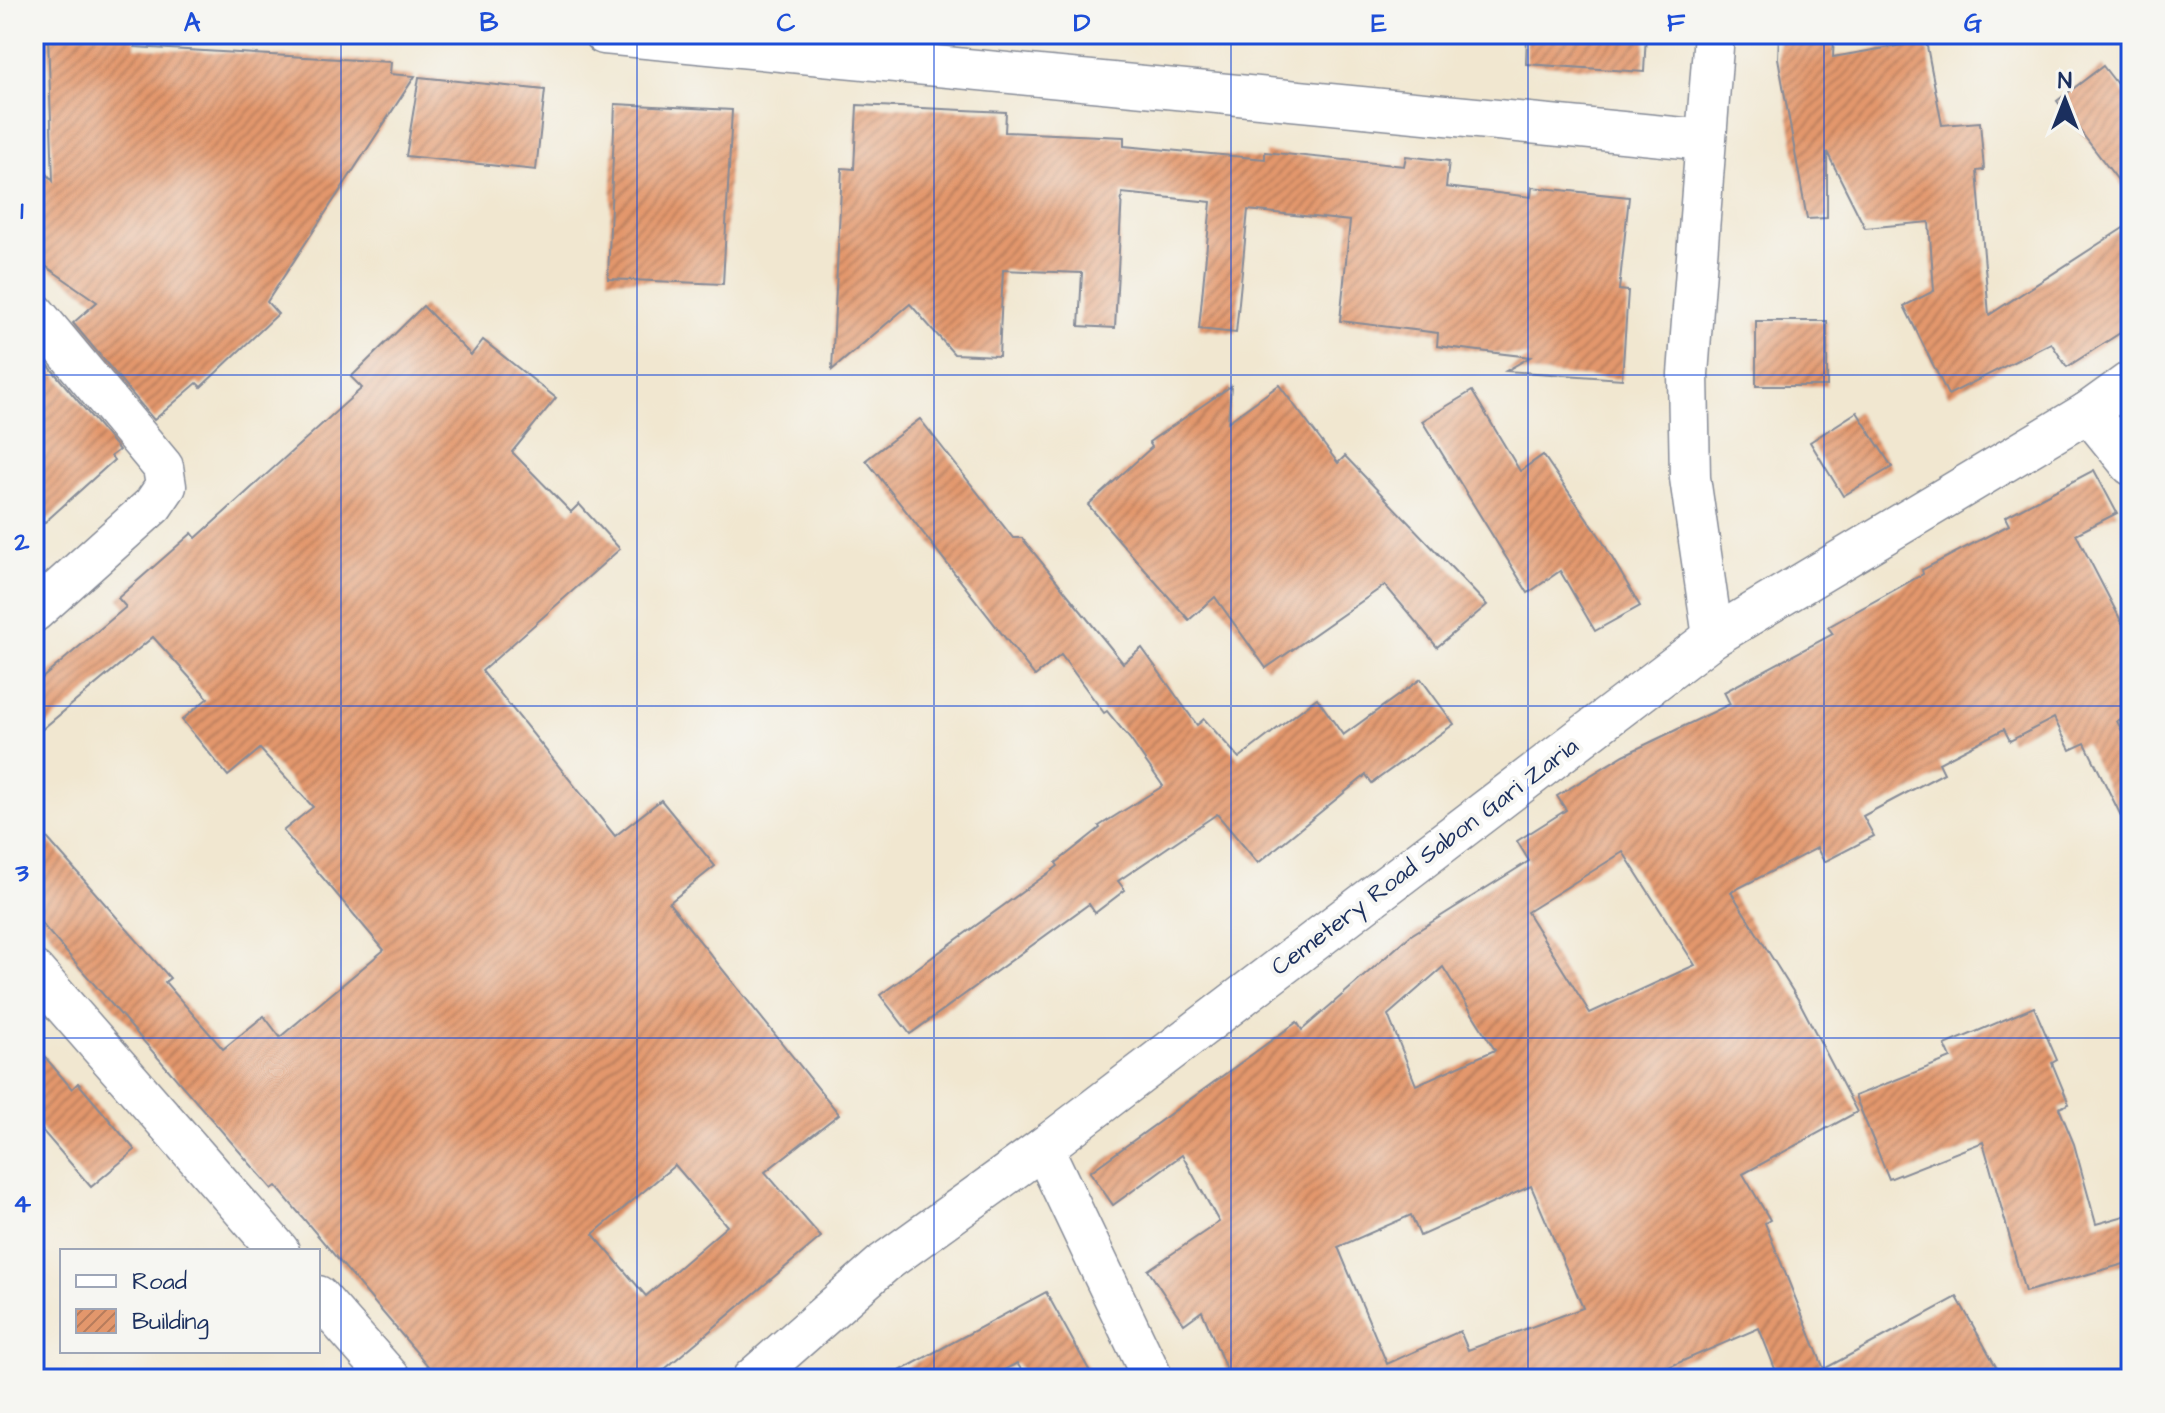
<svg xmlns="http://www.w3.org/2000/svg" width="2165" height="1413" viewBox="0 0 2165 1413" font-family="'Architects Daughter',sans-serif">
	<style>
		.building { fill: url(#building-hatch); fill-rule: evenodd }
		.lines { fill: none; stroke-linecap: round; stroke-linejoin: round }
		.street-casing { stroke: #868b97; stroke-width: 43 }
		.street { stroke: #fff; stroke-width: 40 }
		.grid { fill: none; stroke: #1d4ed8; stroke-width: 2; stroke-opacity: 0.55 }
		.labels { text-anchor: middle; dominant-baseline: central; stroke-width: 8; stroke-linejoin: round; paint-order: stroke }
		.street-label { font-size: 24px; fill: #1b2f5e; stroke: #f6f6f2 }
		.neatline { fill: none; stroke: #1d4ed8; stroke-width: 3 }
		.grid-label { font-size: 26px; text-anchor: middle; font-weight: bold; fill: #1d4ed8 }
	</style>
	<defs>
		<pattern id="building-hatch" width="6" height="6" patternUnits="userSpaceOnUse" patternTransform="scale(2)"><rect width="6" height="6" fill="#e3976c"/><path d="M-1 1l2-2M0 6l6-6M5 7l2-2" fill="none" stroke="#b77c5c"/></pattern>
	</defs>
	<rect width="100%" height="100%" fill="#f6f6f2"/>
	<filter id="ink" filterUnits="userSpaceOnUse"><feTurbulence type="fractalNoise" baseFrequency=".0125" numOctaves="2"/><feDisplacementMap in="SourceGraphic" scale="16" xChannelSelector="R" yChannelSelector="G"/><feConvolveMatrix kernelMatrix="1 2 1 2 8 2 1 2 1" color-interpolation-filters="sRGB"/></filter>
	<filter id="wash" filterUnits="userSpaceOnUse"><feTurbulence type="fractalNoise" baseFrequency=".006" numOctaves="4" result="noise"/><feDisplacementMap in="SourceGraphic" scale="32" xChannelSelector="R" yChannelSelector="G"/><feGaussianBlur stdDeviation="1.8" result="paint"/><feColorMatrix in="noise" values="0 0 0 0 0 0 0 0 0 0 0 0 0 0 0 0 0 1.4 0 .05"/><feComposite in="paint" operator="in"/></filter>
	<g filter="url(#wash)">
		<rect width="100%" height="100%" fill="#f1e7d0"/>
		<g id="blocks">
			<g class="building">
				<path d="M136,34L135,47L391,62L390,74L415,76L267,302L278,314L201,387L197,383L154,420L73,323L97,302L34,258V159L53,181L48,35Z"/>
				<path d="M1527,34H1646L1644,72L1526,64Z"/>
				<path d="M1779,34H1834L1833,57L1926,41L1942,125L1980,122L1984,170L1977,171L1989,315L2131,223V326L2067,367L2051,343L1948,395L1904,306L1934,291L1929,222L1865,228L1827,152V218L1807,219L1778,58Z"/>
				<path d="M2103,66L2131,102V197L2057,101Z"/>
				<path d="M419,77L545,90L536,170L406,156Z"/>
				<path d="M615,104L732,110L723,284L608,279Z"/>
				<path d="M857,105L1006,112L1005,132L1124,137V146L1265,159V152L1404,166L1406,156L1449,161L1446,187L1531,197L1532,187L1629,197L1619,290L1628,291L1622,379L1506,371L1530,357L1437,346L1438,333L1340,321L1350,221L1248,210L1236,333L1199,329L1211,202L1122,193L1115,328L1079,326L1082,273L1003,270L999,356L954,354L910,304L832,370L842,168L854,169Z"/>
				<path d="M423,306L471,355L483,340L556,398L512,452L571,512L579,504L620,549L482,671L615,836L661,800L715,866L669,903L839,1114L765,1172L821,1237L653,1379H439L276,1186L272,1189L34,915V823L170,978L165,982L223,1049L264,1016L280,1037L384,950L283,831L313,807L260,749L228,776L182,720L208,698L153,637L34,736V685L126,607L118,598L192,533L196,538L362,388L351,377ZM675,1165L727,1226L646,1296L593,1234Z"/>
				<rect x="1756" y="321" width="71" height="65"/>
				<path d="M38,353L119,450L111,456L114,460L34,532V357Z"/>
				<path d="M1279,385L1338,463L1345,456L1487,605L1437,647L1385,585L1266,668L1215,597L1189,620L1088,505L1152,447L1149,442L1231,386L1228,422Z"/>
				<path d="M1472,391L1520,471L1543,455L1600,537L1640,606L1595,631L1560,571L1528,593L1422,421Z"/>
				<path d="M1857,412L1892,467L1843,496L1810,442Z"/>
				<path d="M920,419L1013,538H1022L1123,663L1142,648L1197,725L1204,719L1239,758L1317,698L1343,735L1421,679L1454,724L1372,783L1366,775L1258,863L1217,814L1118,881L1125,890L1095,913L1089,904L910,1034L880,995L1058,866L1056,863L1100,828L1099,826L1163,786L1130,739L1107,711L1104,713L1061,655L1035,676L866,460Z"/>
				<path d="M2094,470L2117,513L2076,534L2131,640V714L2117,721L2131,749V836L2085,743L2070,750L2054,718L2010,741L2004,729L1939,763L1944,773L1863,816L1874,836L1824,862L1817,848L1731,892L1799,1001L1857,1112L1743,1174L1770,1220L1765,1223L1824,1369L1957,1297L2003,1379H1779L1759,1328L1641,1379H1230L1202,1311L1184,1324L1148,1270L1219,1222L1182,1155L1113,1205L1090,1172L1297,1022L1302,1030L1411,935L1529,861L1517,841L1566,810L1557,796L1624,755L1730,704L1724,692L1833,634L1828,627L1923,574L1922,570L2009,525L2005,517ZM1623,852L1695,965L1590,1013L1527,912ZM1443,967L1495,1050L1416,1085L1388,1015ZM1531,1186L1583,1308L1468,1350L1460,1331L1387,1364L1338,1247L1411,1215L1420,1236Z"/>
				<path d="M2034,1007L2057,1060L2052,1063L2069,1104L2059,1108L2074,1144L2096,1224L2131,1214V1262L2025,1292L1983,1142L1889,1179L1855,1096L1951,1058L1945,1045Z"/>
				<path d="M34,1044L72,1089L78,1083L135,1150L91,1187L34,1121Z"/>
				<path d="M1046,1292L1094,1379H1027L1017,1363L987,1379H885Z"/>
			</g>
		</g>
	</g>
	<g filter="url(#ink)">
		<use href="#blocks" fill-opacity="0" stroke="#868b97" stroke-width="2"/>
		<g class="lines">
			<defs>
				<g id="street">
					<path d="M604,34L1705,140"/>
					<path d="M34,312L163,467L166,486L153,505L34,612"/>
					<path d="M2088,412L2131,465"/>
					<path d="M1713,637L1690,478L1688,374L1714,34"/>
					<path d="M34,971L279,1251"/>
					<path d="M1043,1148L1153,1379"/>
					<path d="M318,1296L391,1379"/>
					<path d="M752,1379L884,1263L1043,1148L1713,637L2088,412L2131,381"/>
				</g>
			</defs>
			<use href="#street" class="street-casing"/>
			<use href="#street" class="street"/>
		</g>
	</g>
	<path class="grid" d="M341,34V1379M637,34V1379M934,34V1379M1231,34V1379M1528,34V1379M1824,34V1379M34,375H2131M34,706H2131M34,1038H2131"/>
	<g class="labels">
		<g class="street-label">
			<text transform="translate(1425 857) rotate(-37)">Cemetery Road Sabon Gari Zaria</text>
		</g>
	</g>
	<rect width="2165" height="1413" fill="none" stroke="#f6f6f2" stroke-width="88"/>
	<rect x="60" y="1249" width="260" height="104" fill="#f6f6f2" stroke="#9ea6b7" stroke-width="2"/>
	<rect x="76" y="1275" width="40" height="12" fill="#ffffff" stroke="#9ea6b7" stroke-width="2"/>
	<text x="132" y="1289" font-size="24" fill="#1b2f5e">Road</text>
	<rect x="76" y="1309" width="40" height="24" fill="url(#building-hatch)" stroke="#9ea6b7" stroke-width="2"/>
	<text x="132" y="1329" font-size="24" fill="#1b2f5e">Building</text>
	<g transform="translate(2065 100)" stroke="#f6f6f2" stroke-width="6" paint-order="stroke">
	<path d="M0-6L14 30L0 20L-14 30Z" fill="#1b2f5e"/>
	<text y="-12" font-size="22" font-weight="bold" text-anchor="middle" fill="#1b2f5e">N</text>
	</g>
	<rect x="44" y="44" width="2077" height="1325" class="neatline"/>
	<g class="grid-label">
		<text x="192" y="31">A</text>
		<text x="489" y="31">B</text>
		<text x="786" y="31">C</text>
		<text x="1082" y="31">D</text>
		<text x="1379" y="31">E</text>
		<text x="1676" y="31">F</text>
		<text x="1973" y="31">G</text>
		<text x="22" y="219">1</text>
		<text x="22" y="550">2</text>
		<text x="22" y="881">3</text>
		<text x="22" y="1212">4</text>
	</g>
</svg>
